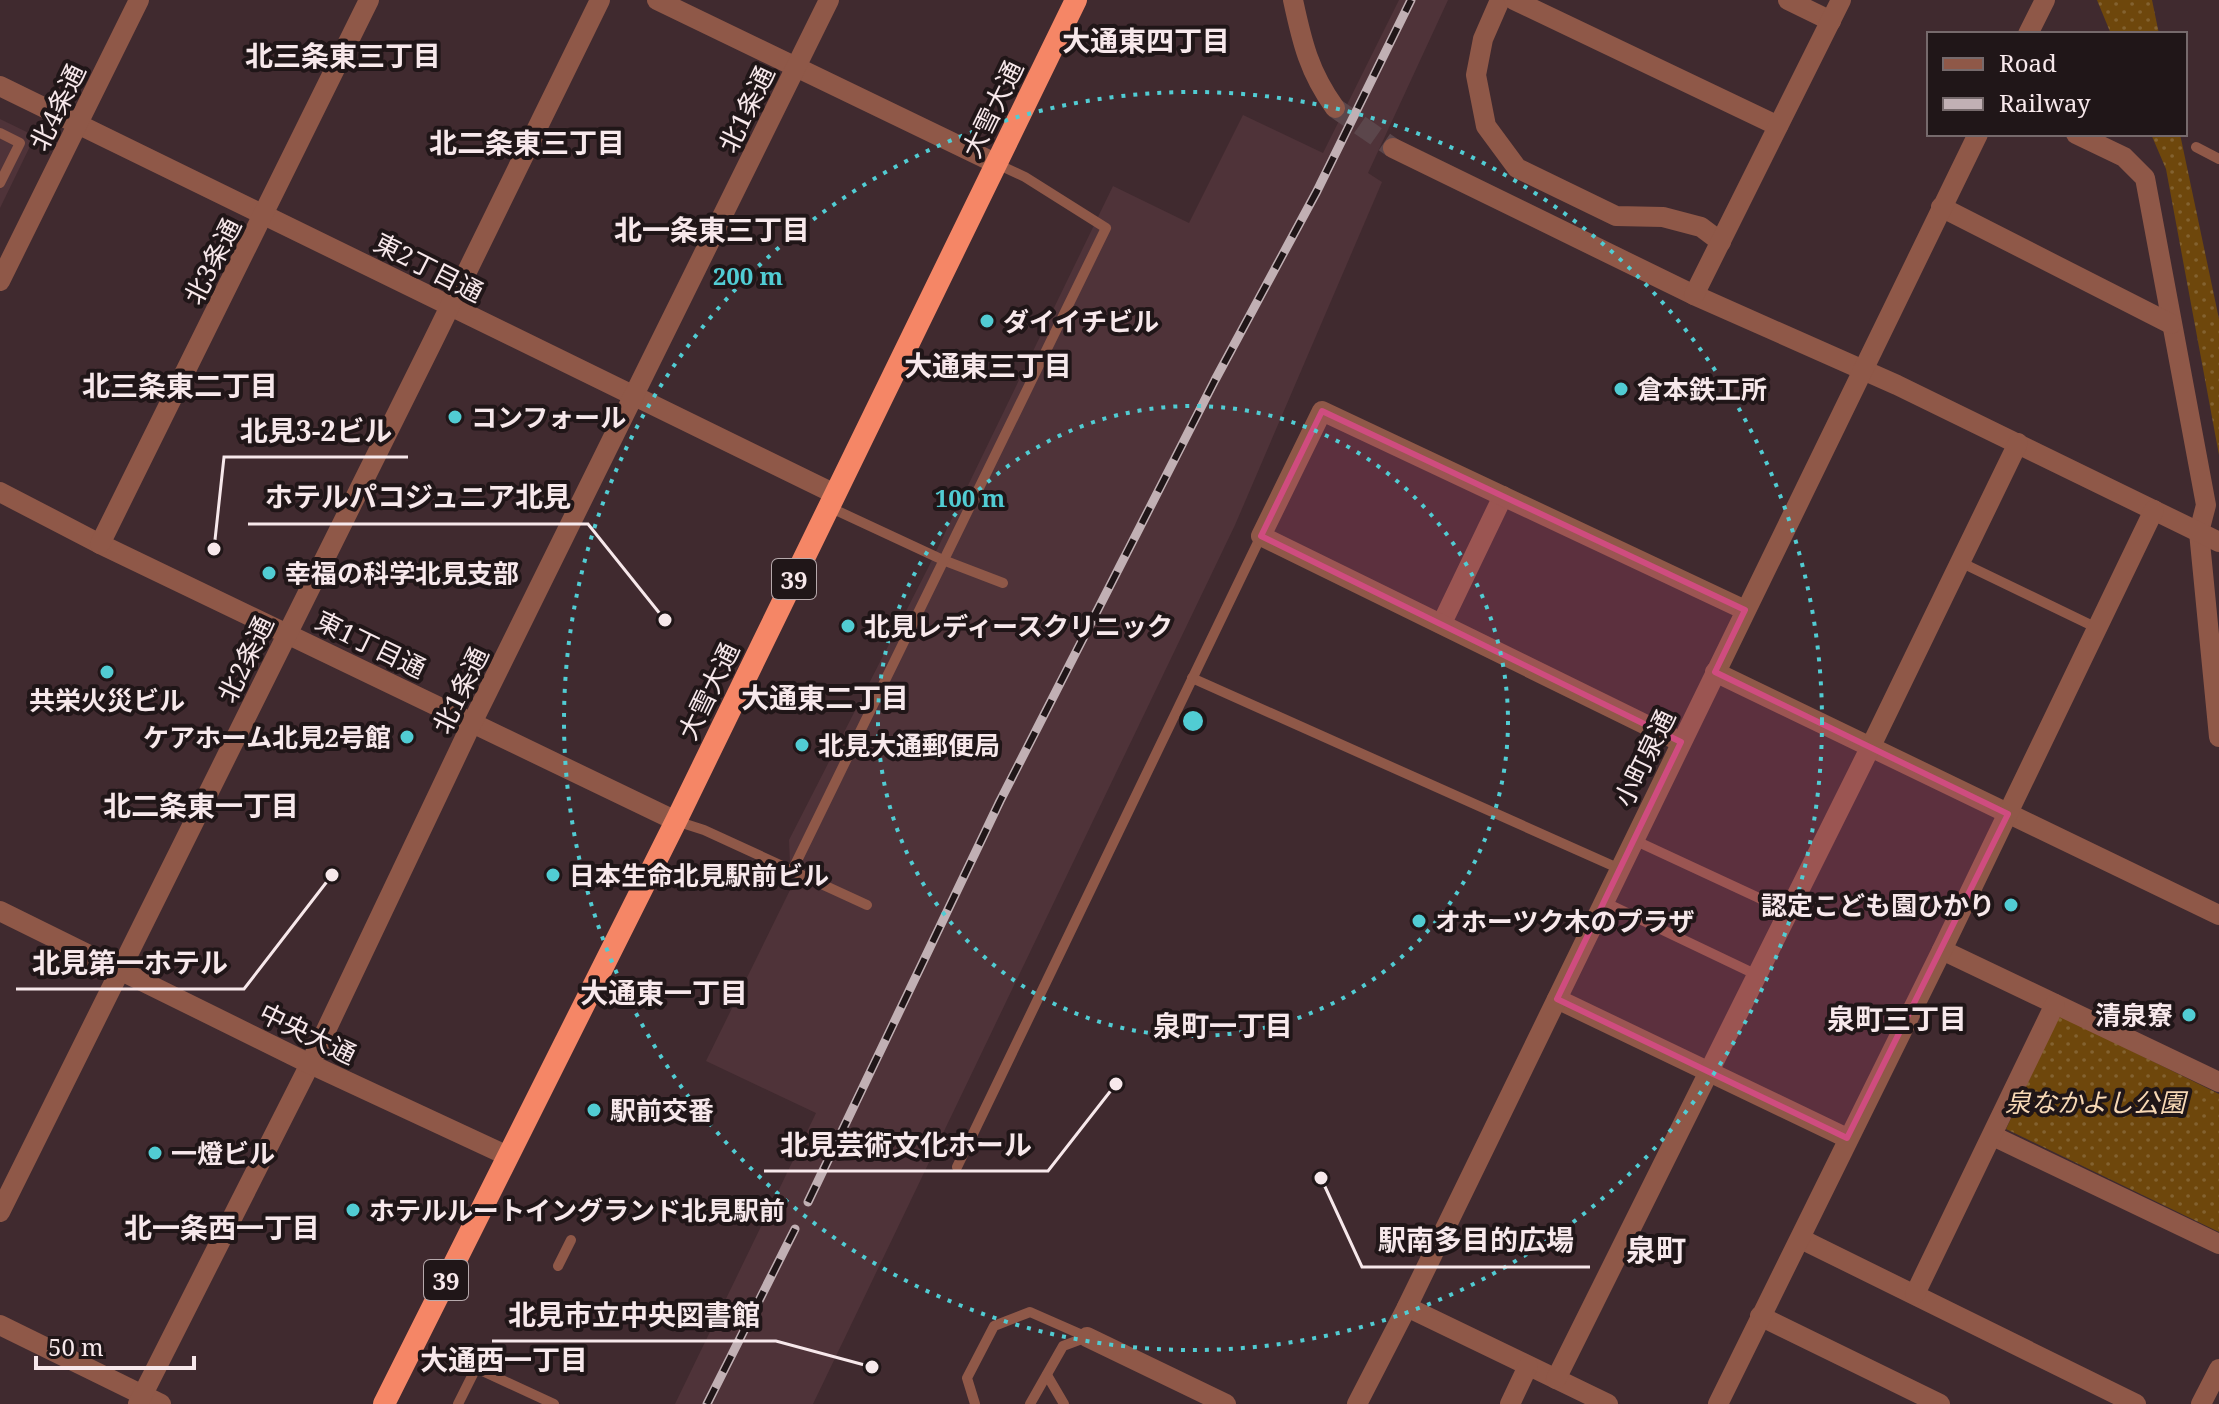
<svg xmlns="http://www.w3.org/2000/svg" width="2219" height="1404" viewBox="0 0 2219 1404" font-family="'Noto Serif','Noto Sans JP',serif">
	<style>
		.built { fill: #4f3339 }
		.grass { fill: url(#grass-dots) }
		.lines { fill: none; stroke-linecap: round; stroke-linejoin: round }
		.minor-tunnel { stroke: #5b464b; stroke-width: 20; stroke-dasharray: 20 10; stroke-linecap: butt }
		.service { stroke: #8f5848; stroke-width: 10 }
		.minor { stroke: #8f5848; stroke-width: 20 }
		.tertiary { stroke: #8f5848; stroke-width: 20 }
		.trunk { stroke: #f58666; stroke-width: 22 }
		.rail-casing { stroke: #c1b0b4; stroke-width: 9 }
		.rail { stroke: #201618; stroke-width: 6; stroke-dasharray: 18; stroke-linecap: butt }
		.marked { fill: #cf4c7f; fill-opacity: 0.2; stroke: #cf4c7f; stroke-width: 6; stroke-linejoin: round }
		.ring { fill: none; stroke: #51ccd3; stroke-width: 4; stroke-dasharray: 4 8 }
		.poi-dot { fill: #51ccd3; stroke: #201618; stroke-width: 3 }
		.labels { text-anchor: middle; dominant-baseline: central; stroke-width: 8; stroke-linejoin: round; paint-order: stroke }
		.shield { fill: #201618; stroke: #b6a9ac; stroke-width: 2 }
		.shield-label { font-size: 24px; font-weight: bold; fill: #f7e8eb }
		.street-label { font-size: 26px; fill: #f7e8eb; stroke: #201618 }
		.poi-label { font-size: 26px; font-weight: bold; fill: #f7e8eb; stroke: #201618; text-anchor: start }
		.park-label { font-size: 26px; font-style: italic; fill: #f7d8b5; stroke: #201618 }
		.neighbourhood-label { font-size: 28px; font-weight: bold; fill: #f7e8eb; stroke: #201618 }
		.quarter-label { font-size: 30px; font-weight: bold; fill: #f7e8eb; stroke: #201618 }
		.centre { fill: #51ccd3; stroke: #201618; stroke-width: 4 }
		.ring-label { font-size: 24px; text-anchor: middle; font-weight: bold; fill: #51ccd3; stroke: #201618; stroke-width: 8; stroke-linejoin: round; paint-order: stroke }
		.leader { fill: none; stroke: #f7e8eb; stroke-width: 3 }
		.callout-dot { fill: #f7e8eb; stroke: #201618; stroke-width: 3 }
		.callout-label { font-size: 28px; text-anchor: middle; font-weight: bold; fill: #f7e8eb; stroke: #201618; stroke-width: 8; stroke-linejoin: round; paint-order: stroke }
	</style>
	<defs>
		<pattern id="grass-dots" width="8" height="8" patternUnits="userSpaceOnUse" patternTransform="scale(2)"><rect width="8" height="8" fill="#6e470c"/><path d="M2 2h.1M6 6h.1" fill="none" stroke="#836230" stroke-width="1.8" stroke-linecap="round"/></pattern>
	</defs>
	<rect width="100%" height="100%" fill="#402a2f"/>
	<g class="built">
		<path d="M1399,0H1448L1368,173L1382,182L1235,525L813,1404H675L816,1113L706,1061L791,888L789,840L928,568L1113,186L1189,223L1243,115L1323,153Z"/>
		<path d="M0,119L35,136L0,208Z"/>
	</g>
	<g class="grass">
		<path d="M2097,0H2152L2159,34H2111Z"/>
		<path d="M2151,134H2180L2219,319V455L2166,169Z"/>
		<path d="M2059,1015L2219,1094V1232L2006,1129Z"/>
	</g>
	<g class="lines">
		<path class="minor-tunnel" d="M1335,108L1393,148"/>
		<g class="service">
			<path d="M0,133L20,143L0,183"/>
			<path d="M2196,147L2219,159"/>
			<path d="M829,507L943,560L1003,583"/>
			<path d="M1958,561L2097,628"/>
			<path d="M1192,678L1620,869"/>
			<path d="M676,821L704,830L867,905"/>
			<path d="M1634,840L1789,912"/>
			<path d="M792,871L1106,228L1025,177L997,164"/>
			<path d="M1604,902L1757,975"/>
			<path d="M957,1167L1261,536"/>
			<path d="M558,1266L571,1240"/>
			<path d="M1047,1375L1064,1404"/>
			<path d="M458,1404L476,1368L554,1404"/>
			<path d="M975,1404L967,1378L994,1326L1030,1312L1087,1337"/>
			<path d="M1030,1404L1063,1346L1087,1337"/>
		</g>
		<g class="minor">
			<path d="M657,0L997,164"/>
			<path d="M1293,0C1302,42 1309,72 1335,108"/>
			<path d="M1500,0L1483,39L1476,75L1486,126L1517,168L1616,216L1663,217L1701,227L1721,242"/>
			<path d="M1514,0L1778,126"/>
			<path d="M1788,0L1831,21"/>
			<path d="M0,86L835,494"/>
			<path d="M2076,134L2124,157L2145,178L2206,505L2199,532L2219,737"/>
			<path d="M1393,148L1694,295L1897,385L2219,542"/>
			<path d="M1941,207L2171,324"/>
			<path d="M1694,295L1841,0"/>
			<path d="M0,492L100,544L676,821"/>
			<path d="M100,544L369,0"/>
			<path d="M1442,623L1503,496"/>
			<path d="M1715,672L2219,915"/>
			<path d="M1681,742L1261,536L1322,411L1745,610"/>
			<path d="M1942,950L2219,1082"/>
			<path d="M1557,999L1847,1138"/>
			<path d="M1993,1136L2219,1244"/>
			<path d="M0,1212L433,341L600,0"/>
			<path d="M1801,1239L2136,1404"/>
			<path d="M1915,1294L2055,1004"/>
			<path d="M1407,1307L1608,1404"/>
			<path d="M1760,1316L1940,1404"/>
			<path d="M0,1325L161,1404"/>
			<path d="M1087,1337L1226,1404"/>
			<path d="M1556,1379L1871,746L2018,443"/>
			<path d="M138,1404L310,1064L472,723L829,0"/>
			<path d="M1510,1404L1528,1366"/>
			<path d="M1718,1404L1942,950L2154,510"/>
			<path d="M2201,1404L2219,1369"/>
		</g>
		<g class="tertiary">
			<path d="M2028,34L2045,0"/>
			<path d="M0,281L139,0"/>
			<path d="M0,911L310,1064L508,1156"/>
			<path d="M1357,1404L1407,1307L1978,134"/>
		</g>
		<path class="trunk" d="M384,1404L676,821L1076,0"/>
		<defs>
			<g id="rail">
				<path d="M808,1202L1000,801L1215,380L1317,191L1411,0"/>
				<path d="M707,1404L795,1229"/>
			</g>
		</defs>
		<use href="#rail" class="rail-casing"/>
		<use href="#rail" class="rail"/>
	</g>
	<path class="marked" d="M1322,411L1745,610L1715,672L2008,814L1847,1138L1557,999L1681,742L1261,536Z"/>
	<g class="ring">
		<circle cx="1193" cy="721" r="315"/>
		<circle cx="1193" cy="721" r="629"/>
	</g>
	<g class="poi-dot">
		<circle cx="987" cy="321" r="8"/>
		<circle cx="1621" cy="389" r="8"/>
		<circle cx="455" cy="417" r="8"/>
		<circle cx="269" cy="573" r="8"/>
		<circle cx="848" cy="626" r="8"/>
		<circle cx="107" cy="672" r="8"/>
		<circle cx="407" cy="737" r="8"/>
		<circle cx="802" cy="745" r="8"/>
		<circle cx="553" cy="875" r="8"/>
		<circle cx="2011" cy="905" r="8"/>
		<circle cx="1419" cy="921" r="8"/>
		<circle cx="2189" cy="1015" r="8"/>
		<circle cx="594" cy="1110" r="8"/>
		<circle cx="155" cy="1153" r="8"/>
		<circle cx="353" cy="1210" r="8"/>
	</g>
	<g class="labels">
		<g class="shield">
			<rect x="772" y="559" width="44" height="40" rx="6"/>
			<rect x="424" y="1260" width="44" height="40" rx="6"/>
		</g>
		<g class="shield-label">
			<text x="794" y="579">39</text>
			<text x="446" y="1280">39</text>
		</g>
		<g class="street-label">
			<text transform="translate(57 107) rotate(-64)">北4条通</text>
			<text transform="translate(746 109) rotate(-64)">北1条通</text>
			<text transform="translate(992 109) rotate(-64)">大雪大通</text>
			<text transform="translate(212 261) rotate(-63)">北3条通</text>
			<text transform="translate(429 267) rotate(27)">東2丁目通</text>
			<text transform="translate(371 644) rotate(26)">東1丁目通</text>
			<text transform="translate(245 659) rotate(-64)">北2条通</text>
			<text transform="translate(460 690) rotate(-64)">北1条通</text>
			<text transform="translate(708 691) rotate(-64)">大雪大通</text>
			<text transform="translate(1644 758) rotate(-64)">小町泉通</text>
			<text transform="translate(308 1033) rotate(26)">中央大通</text>
		</g>
		<g class="poi-label">
			<text x="1003" y="321">ダイイチビル</text>
			<text x="1637" y="389">倉本鉄工所</text>
			<text x="471" y="417">コンフォール</text>
			<text x="285" y="573">幸福の科学北見支部</text>
			<text x="864" y="626">北見レディースクリニック</text>
			<text x="107" y="700" text-anchor="middle">共栄火災ビル</text>
			<text x="391" y="737" text-anchor="end">ケアホーム北見2号館</text>
			<text x="818" y="745">北見大通郵便局</text>
			<text x="569" y="875">日本生命北見駅前ビル</text>
			<text x="1995" y="905" text-anchor="end">認定こども園ひかり</text>
			<text x="1435" y="921">オホーツク木のプラザ</text>
			<text x="2173" y="1015" text-anchor="end">清泉寮</text>
			<text x="610" y="1110">駅前交番</text>
			<text x="171" y="1153">一燈ビル</text>
			<text x="369" y="1210">ホテルルートイングランド北見駅前</text>
		</g>
		<g class="park-label">
			<text x="2095" y="1102">泉なかよし公園</text>
		</g>
		<g class="neighbourhood-label">
			<text x="1146" y="40">大通東四丁目</text>
			<text x="343" y="55">北三条東三丁目</text>
			<text x="527" y="142">北二条東三丁目</text>
			<text x="712" y="229">北一条東三丁目</text>
			<text x="988" y="365">大通東三丁目</text>
			<text x="180" y="385">北三条東二丁目</text>
			<text x="825" y="697">大通東二丁目</text>
			<text x="201" y="805">北二条東一丁目</text>
			<text x="664" y="992">大通東一丁目</text>
			<text x="1897" y="1018">泉町三丁目</text>
			<text x="1223" y="1025">泉町一丁目</text>
			<text x="222" y="1227">北一条西一丁目</text>
			<text x="504" y="1359">大通西一丁目</text>
		</g>
		<g class="quarter-label">
			<text x="1656" y="1249">泉町</text>
		</g>
	</g>
	<circle cx="1193" cy="721" r="12" class="centre"/>
	<g class="ring-label">
		<text x="748" y="285">200 m</text>
		<text x="970" y="507">100 m</text>
	</g>
	<path class="leader" d="M214 549L224 457H408M665 620L588 524H248M332 875L244 989H16M1116 1084L1048 1171H764M1321 1178L1362 1267H1590M872 1367L776 1341H492"/>
	<g class="callout-dot">
		<circle cx="214" cy="549" r="8"/>
		<circle cx="665" cy="620" r="8"/>
		<circle cx="332" cy="875" r="8"/>
		<circle cx="1116" cy="1084" r="8"/>
		<circle cx="1321" cy="1178" r="8"/>
		<circle cx="872" cy="1367" r="8"/>
	</g>
	<g class="callout-label">
		<text x="316" y="441">北見3-2ビル</text>
		<text x="418" y="507">ホテルパコジュニア北見</text>
		<text x="130" y="973">北見第一ホテル</text>
		<text x="906" y="1155">北見芸術文化ホール</text>
		<text x="1476" y="1250">駅南多目的広場</text>
		<text x="634" y="1325">北見市立中央図書館</text>
	</g>
	<rect x="1927" y="32" width="260" height="104" fill="#201618" stroke="#766a6c" stroke-width="2"/>
	<rect x="1943" y="58" width="40" height="12" fill="#8f5848" stroke="#766a6c" stroke-width="2"/>
	<text x="1999" y="72" font-size="24" fill="#f7e8eb">Road</text>
	<rect x="1943" y="98" width="40" height="12" fill="#c1b0b4" stroke="#766a6c" stroke-width="2"/>
	<text x="1999" y="112" font-size="24" fill="#f7e8eb">Railway</text>
	<path d="M36 1356v12h158v-12" fill="none" stroke="#f7e8eb" stroke-width="4"/>
	<text x="48" y="1356" font-size="24" fill="#f7e8eb" stroke="#201618" stroke-width="6" paint-order="stroke">50 m</text>
</svg>
